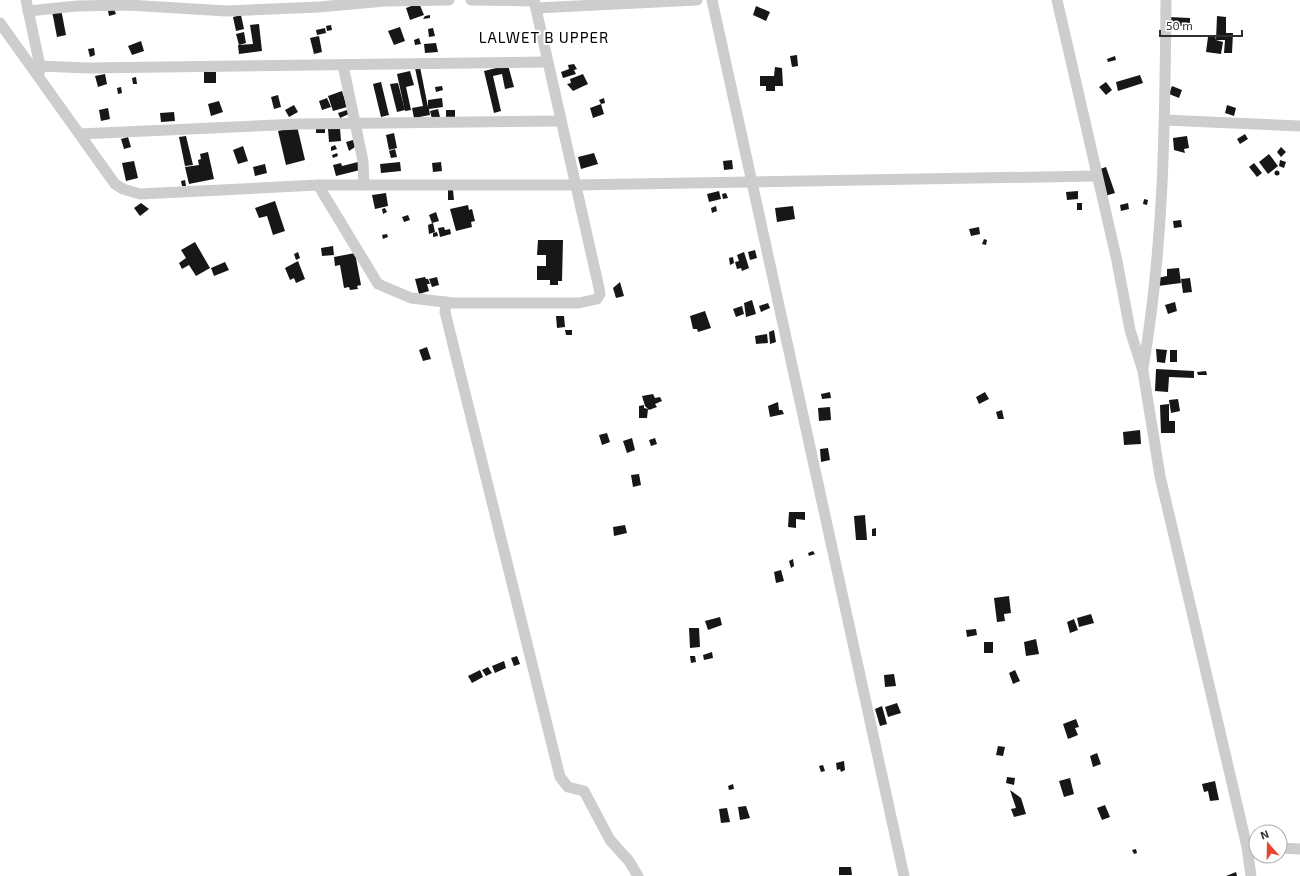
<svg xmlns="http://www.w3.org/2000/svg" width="1300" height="876" viewBox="0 0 1300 876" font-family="'Exo 2',sans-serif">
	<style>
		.building { fill: #171717 }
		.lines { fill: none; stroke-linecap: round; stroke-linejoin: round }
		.minor { stroke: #cdcdcd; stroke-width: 11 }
		.labels { text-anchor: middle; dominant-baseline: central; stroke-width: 4; stroke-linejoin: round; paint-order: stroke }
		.quarter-label { font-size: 15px; letter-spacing: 1px; fill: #000; stroke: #fff }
	</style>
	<rect width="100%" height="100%" fill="#fff"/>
	<g class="building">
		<path d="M419,3L424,15L410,20L406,8Z"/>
		<path d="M756,6L770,12L766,21L753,15Z"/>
		<path d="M61,9L66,35L57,37L52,11Z"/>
		<path d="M114,9L116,14L109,16L108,11Z"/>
		<path d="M241,15L244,29L236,31L233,17Z"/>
		<path d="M430,15V18L423,19L425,16Z"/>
		<path d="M1217,16L1226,17V33H1233L1232,53H1224L1225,40H1216Z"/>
		<path d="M1169,17L1190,18V26H1169Z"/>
		<path d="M259,24L262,51L239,54L238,45L253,44L250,25Z"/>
		<path d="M331,25L332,30L327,31L326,26Z"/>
		<path d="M400,27L405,41L394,45L388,31Z"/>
		<path d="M325,28L326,33L317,35L316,30Z"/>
		<path d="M433,28L435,36L429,37L428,29Z"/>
		<path d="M244,32L246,43L239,45L236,34Z"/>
		<path d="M1215,35L1216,40L1223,42L1221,54L1206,52L1208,37Z"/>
		<path d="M319,36L322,52L314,54L310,38Z"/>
		<path d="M419,38L421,44L415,45L414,40Z"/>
		<path d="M141,41L144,51L132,55L128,46Z"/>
		<path d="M436,43L438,52L425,53L424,44Z"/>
		<path d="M94,48L95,55L90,57L88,49Z"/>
		<path d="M797,55L798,66L792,67L790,56Z"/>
		<path d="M1115,56L1116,60L1108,62L1107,59Z"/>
		<path d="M574,64L577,69L574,70L576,74L563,78L561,72L569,69L568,65Z"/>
		<path d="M508,65L514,87L505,89L502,74L493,76L501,111L494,113L484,71Z"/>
		<path d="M420,67L428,107V100L442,98L443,107L429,109L430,115L414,118L412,108L423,106L415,68Z"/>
		<path d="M775,67L782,68L783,86H775V91H766V86H760V76H774Z"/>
		<path d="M410,71L414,85L406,87L411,110L405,111L397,74Z"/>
		<rect x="204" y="72" width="12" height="11"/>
		<path d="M105,74L107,84L98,87L95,76Z"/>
		<path d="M583,74L588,84L573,91L567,84L571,83L570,79Z"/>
		<path d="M1140,75L1143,83L1118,91L1116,82Z"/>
		<path d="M136,77L137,84H133L132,78Z"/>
		<path d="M381,82L389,115L381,117L373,84Z"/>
		<path d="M1106,82L1112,90L1106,95L1099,87Z"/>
		<path d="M398,83L405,110L397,112L390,84Z"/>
		<path d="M442,86L443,90L436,92L435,87Z"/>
		<path d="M1172,86L1182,90L1179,98L1169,94Z"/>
		<path d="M121,87L122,93L118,94L117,88Z"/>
		<path d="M342,91L347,107L333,111L328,96Z"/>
		<path d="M278,95L281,107L274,109L271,97Z"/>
		<path d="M327,98L331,107L322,110L319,101Z"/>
		<path d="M604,98L605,103L601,104L599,100Z"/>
		<path d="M219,101L223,112L211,116L208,104Z"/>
		<path d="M601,104L604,114L593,118L590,108Z"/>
		<path d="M294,105L298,112L289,117L285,110Z"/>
		<path d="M1227,105L1236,108L1234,116L1225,113Z"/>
		<path d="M108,108L110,119L101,121L99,110Z"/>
		<path d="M438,109L440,117L432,119L430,111Z"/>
		<path d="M347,110L349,114L340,118L338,113Z"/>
		<path d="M446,110H455V117L446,118Z"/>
		<path d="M174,112L175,121L161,122L160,113Z"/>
		<path d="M297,126L305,160L286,165L278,131Z"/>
		<path d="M340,128L341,141L329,142L328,129Z"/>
		<rect x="316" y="129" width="9" height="4"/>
		<path d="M394,133L397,148L389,150L386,135Z"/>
		<path d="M1245,134L1248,139L1240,144L1237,139Z"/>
		<path d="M186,136L193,165L185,166L179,137Z"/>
		<path d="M1187,136L1189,148L1184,149L1185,153L1174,150L1173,138Z"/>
		<path d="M128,137L131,147L124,149L121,139Z"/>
		<path d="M353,140L355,147L349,151L346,142Z"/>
		<path d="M335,145L337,149L331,151V147Z"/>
		<path d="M243,146L248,161L238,164L233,150Z"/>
		<path d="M1281,147L1286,152L1281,157L1277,152Z"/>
		<path d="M395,149L397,157L391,158L389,151Z"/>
		<path d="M208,152L214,179L189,184L185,167L199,165L198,160L201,159L200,154Z"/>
		<path d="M337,153L338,156L333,158L332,155Z"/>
		<path d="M594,153L598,164L581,169L578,157Z"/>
		<path d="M1269,154L1278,166L1268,174L1259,162Z"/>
		<path d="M732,160L733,169L724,170L723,161Z"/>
		<path d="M1280,160L1286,162L1284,168L1279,166Z"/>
		<path d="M134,161L138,178L126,181L122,163Z"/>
		<path d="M358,162L360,170L336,176L333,165L341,163L342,166Z"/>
		<path d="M400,162L401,171L381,173L380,164Z"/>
		<path d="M441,162L442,171L433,172L432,163Z"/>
		<path d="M1254,163L1262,173L1257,177L1249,167Z"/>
		<path d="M265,164L267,173L255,176L253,167Z"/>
		<path d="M1106,167L1115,193L1105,196L1097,170Z"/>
		<circle cx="1277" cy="173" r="2.5"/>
		<path d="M185,180L186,186H182L181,181Z"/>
		<path d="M448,190H453L454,200H448Z"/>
		<path d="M719,191L721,199L709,202L707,194Z"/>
		<path d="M1078,191V199L1067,200L1066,192Z"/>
		<path d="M386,193L388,206L375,209L372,195Z"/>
		<path d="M726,193L728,198L723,199L722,194Z"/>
		<path d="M1144,199L1148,200L1147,205L1143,204Z"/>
		<path d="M275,201L285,231L273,235L267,216L259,218L255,208Z"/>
		<path d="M141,203L149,209L140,216L134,208Z"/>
		<rect x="1077" y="203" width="5" height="7"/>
		<path d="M1128,203L1129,209L1121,211L1120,205Z"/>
		<path d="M468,205L469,210L472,209L475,221L471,222L472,227L456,231L450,209Z"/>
		<path d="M716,206L717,211L712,213L711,208Z"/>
		<path d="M793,206L795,219L777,222L775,208Z"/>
		<path d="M385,208L387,212L383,214L382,209Z"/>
		<path d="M436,212L439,221L432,223L429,215Z"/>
		<path d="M408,215L410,220L404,222L402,217Z"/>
		<path d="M1181,220L1182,227L1174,228L1173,221Z"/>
		<path d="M433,223L435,232L429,234L428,225Z"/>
		<path d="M444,227L445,230L450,229L451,234L440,237L438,228Z"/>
		<path d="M979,227L980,234L971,236L969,229Z"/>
		<path d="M437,232L438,236L433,237V233Z"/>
		<path d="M387,234L388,237L383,239L382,235Z"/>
		<path d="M984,239L987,240L986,245L982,244Z"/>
		<path d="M538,240H563L562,281H558V285H550V280H537V266H546V255H537Z"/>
		<path d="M195,242L210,268L196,276L189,265L182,269L179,263L186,258L181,250Z"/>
		<path d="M333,246L334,255L322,256L321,248Z"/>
		<path d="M755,250L757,258L750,260L748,252Z"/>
		<path d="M298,252L300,258L296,260L294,254Z"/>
		<path d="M744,252L749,268L742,271L741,268L737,269L735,262L739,261L737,255Z"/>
		<path d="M355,253L361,285L357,286L358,289L350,290L349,287L344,288L340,265L335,266L334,257Z"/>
		<path d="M733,257L734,263L730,265L729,258Z"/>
		<path d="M298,261L305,279L296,283L294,278L290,280L285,268Z"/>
		<path d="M225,262L229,270L214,276L211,268Z"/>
		<path d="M1179,268L1181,283L1158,286L1157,278L1167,276V269Z"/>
		<path d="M425,277L426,279H428L430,284H427L429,291L419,294L415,279Z"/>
		<path d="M437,277L439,285L432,287L429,279Z"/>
		<path d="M1190,278L1192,292L1183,293L1181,279Z"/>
		<path d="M620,282L624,296L616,298L613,288Z"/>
		<path d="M752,300L756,314L746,317L744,303Z"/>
		<path d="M1175,302L1177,311L1168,314L1165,305Z"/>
		<path d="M768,303L770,308L761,312L759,306Z"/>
		<path d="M742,306L744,314L736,317L733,309Z"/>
		<path d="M705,311L711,328L698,332L697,329H693L690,316Z"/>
		<path d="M556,316H564L565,327L557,328Z"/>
		<path d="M565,330H572V335H566Z"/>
		<path d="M774,330L776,342L770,344L769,332Z"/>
		<path d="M767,334L768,343L756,344L755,336Z"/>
		<path d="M427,347L431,359L423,361L419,350Z"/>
		<path d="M1156,349L1167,350L1165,363L1157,362Z"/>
		<rect x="1170" y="350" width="7" height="12"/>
		<path d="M1156,369L1194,371V378L1169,377L1168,392L1155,391Z"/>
		<path d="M1206,371L1207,375H1198L1197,372Z"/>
		<path d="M830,392L831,398L822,399L821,394Z"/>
		<path d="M985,392L989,399L979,404L976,397Z"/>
		<path d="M653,394L655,398L660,397L662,401L655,404L657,407L649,410L645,406L642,396Z"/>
		<path d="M1178,399L1180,411L1171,413L1169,400Z"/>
		<path d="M778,402L779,410H782L784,414L770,417L768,406Z"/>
		<path d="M1169,404V421H1175V433H1161L1160,405Z"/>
		<path d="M644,405V408L648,409L647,418H639V406Z"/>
		<path d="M830,407L831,420L819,421L818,408Z"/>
		<path d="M1002,410L1004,419H998L996,412Z"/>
		<path d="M1140,430L1141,444L1124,445L1123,432Z"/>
		<path d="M607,433L610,442L602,445L599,435Z"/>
		<path d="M632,438L635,450L627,453L623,441Z"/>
		<path d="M655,438L657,444L651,446L649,440Z"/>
		<path d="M828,448L830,460L821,462L820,449Z"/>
		<path d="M639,474L641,485L633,487L631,475Z"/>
		<path d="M789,512H805V520L796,519V528L788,527Z"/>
		<path d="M865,515L867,540H856L854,516Z"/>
		<path d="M625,525L627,533L614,536L613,527Z"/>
		<path d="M876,528V536H872V529Z"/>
		<path d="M813,551L815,554L809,556L808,553Z"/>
		<path d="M793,559L794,566L791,568L789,561Z"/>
		<path d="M781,570L784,581L776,583L774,572Z"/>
		<path d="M1009,596L1011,613L1004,614L1005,621L997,622L994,598Z"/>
		<path d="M1091,614L1094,623L1079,627L1077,618Z"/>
		<path d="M720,617L722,625L708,630L705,621Z"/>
		<path d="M1074,619L1078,630L1070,633L1067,622Z"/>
		<path d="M689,628H699L700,647L690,648Z"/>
		<path d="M976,629L977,635L967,637L966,630Z"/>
		<path d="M1036,639L1039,654L1026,656L1024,642Z"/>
		<rect x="984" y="642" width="9" height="11"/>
		<path d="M712,652L713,658L704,660L703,655Z"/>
		<path d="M517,656L520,664L514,666L511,658Z"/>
		<path d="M690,656H695L696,662L691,663Z"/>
		<path d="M504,661L506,668L495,673L492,666Z"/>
		<path d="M488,667L492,673L486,676L482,670Z"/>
		<path d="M480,670L483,677L472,683L468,676Z"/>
		<path d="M1015,670L1020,681L1013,684L1009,673Z"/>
		<path d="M894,674L896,686L885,687L884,675Z"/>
		<path d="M897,703L901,713L888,717L885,707Z"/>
		<path d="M882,706L887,724L880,726L875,709Z"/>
		<path d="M1076,719L1079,727L1075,728L1078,735L1068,739L1063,724Z"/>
		<path d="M998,746L1005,747L1003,756L996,755Z"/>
		<path d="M1097,753L1101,764L1093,767L1090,756Z"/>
		<path d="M844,761L845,770L841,772L840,769L837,770L836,763Z"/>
		<path d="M823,765L825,771L821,772L819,766Z"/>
		<path d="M1007,777L1015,778L1014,785L1006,783Z"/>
		<path d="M1070,778L1074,794L1064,797L1059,781Z"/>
		<path d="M1215,781L1219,800L1210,801L1208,791L1204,792L1202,784Z"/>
		<path d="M733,784L734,789L729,790L728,786Z"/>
		<path d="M1010,790L1021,798L1026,814L1014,817L1011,809L1016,808Z"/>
		<path d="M1105,805L1110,817L1102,820L1097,808Z"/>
		<path d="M746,806L750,818L740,820L738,807Z"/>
		<path d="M727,808L730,822L721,823L719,809Z"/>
		<path d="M1136,849L1137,853L1134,854L1132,850Z"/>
		<path d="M839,867H851L852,875H839Z"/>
		<path d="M1236,872L1237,876H1226Z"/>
	</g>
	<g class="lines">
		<g class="minor">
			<path d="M26,0L40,66L39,74"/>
			<path d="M471,0L534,1"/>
			<path d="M712,0L904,876"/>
			<path d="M1057,0L1117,261L1130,330L1143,371L1160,476L1247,847L1251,876"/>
			<path d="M536,8L697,0"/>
			<path d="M28,11L77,6L127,5L227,11L319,7L385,1L449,0"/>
			<path d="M0,23L115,184L123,189L140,194L318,185H575L1096,176"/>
			<path d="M343,65L363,161L364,185"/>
			<path d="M40,66L88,68L547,62"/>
			<path d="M1165,120L1300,126"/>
			<path d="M79,134L300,124L560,121"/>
			<path d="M318,185L378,284L411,298L453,303H579L597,299L600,294L599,288L534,0"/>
			<path d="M446,302L445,312L560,777L568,787L584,791L610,840L629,861L638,876"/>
			<path d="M1143,368C1164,247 1165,123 1166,0"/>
			<path d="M1280,848L1300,849"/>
		</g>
	</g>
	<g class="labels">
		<g class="quarter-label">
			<text x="544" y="37">LALWET B UPPER</text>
		</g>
	</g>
	<g transform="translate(1268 844) rotate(340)"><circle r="19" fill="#ffffff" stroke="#acacac"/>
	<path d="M0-3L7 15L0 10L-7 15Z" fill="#e94430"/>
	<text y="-6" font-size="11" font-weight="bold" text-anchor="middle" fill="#303030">N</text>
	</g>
	<path d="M1160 30v6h82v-6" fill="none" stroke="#303030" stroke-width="2"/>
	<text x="1166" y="30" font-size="12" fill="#303030" stroke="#ffffff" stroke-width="3" paint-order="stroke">50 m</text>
</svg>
